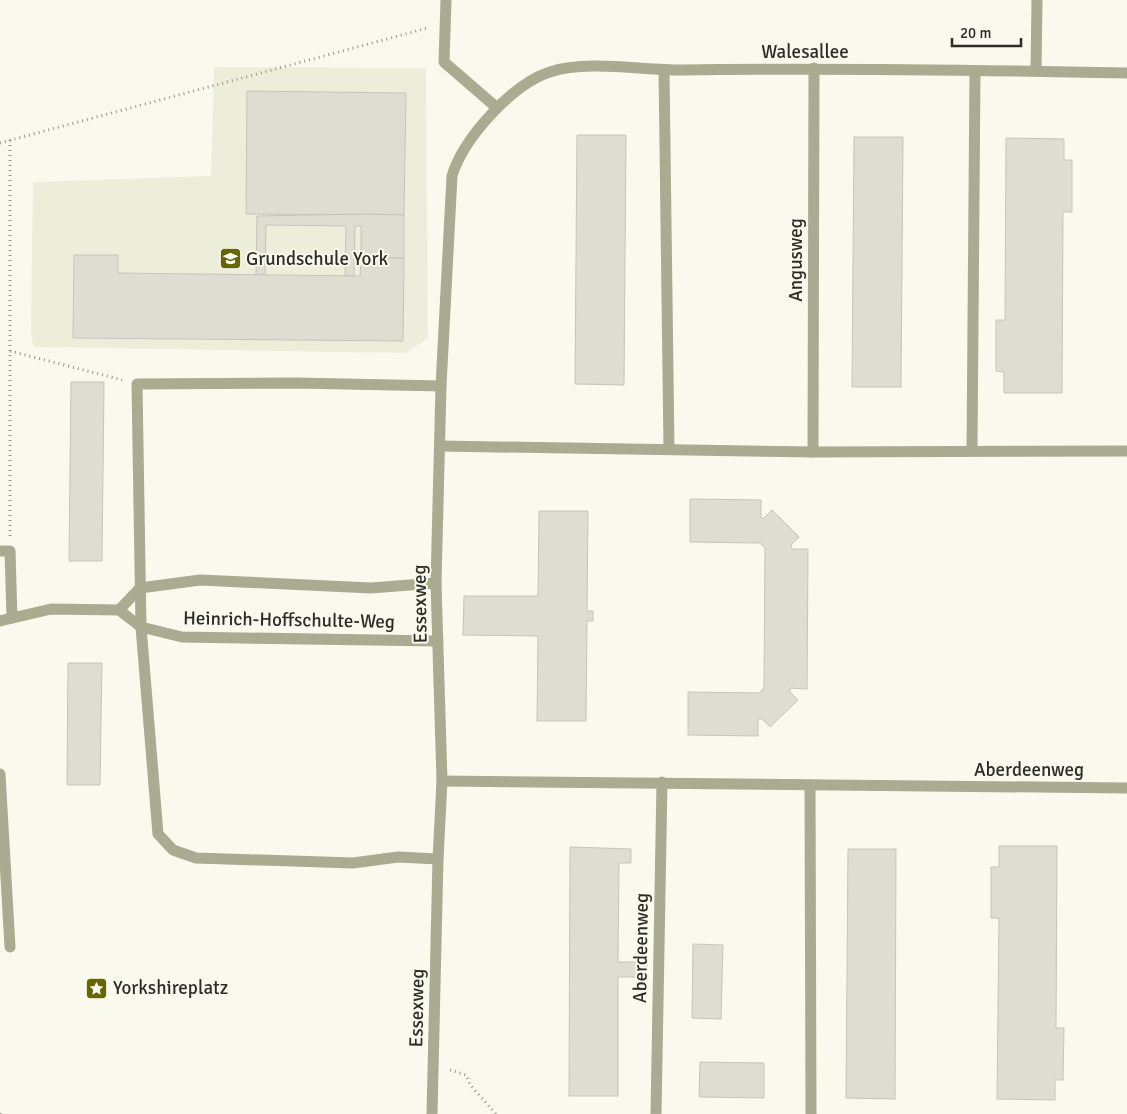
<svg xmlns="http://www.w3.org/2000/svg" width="1127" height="1114" viewBox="0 0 1127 1114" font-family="Signika,sans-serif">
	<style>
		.built { fill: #edeeda }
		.building { fill: #ddddd1; stroke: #c4c5b9 }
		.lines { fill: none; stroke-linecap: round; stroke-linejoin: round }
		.path { stroke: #94958c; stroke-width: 3; stroke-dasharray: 1 4; stroke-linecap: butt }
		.lane { stroke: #aaab91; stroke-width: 11 }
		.labels { text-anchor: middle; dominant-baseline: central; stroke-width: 4; stroke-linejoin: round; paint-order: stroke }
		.street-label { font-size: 19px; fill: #2c2d28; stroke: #f9faed }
		.poi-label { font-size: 19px; fill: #2c2d28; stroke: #f9faed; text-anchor: start }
	</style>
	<rect width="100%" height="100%" fill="#f9faed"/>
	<path class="built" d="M214,67L426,68L428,338L406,353L34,347L31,336L33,182L211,176Z"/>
	<g class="building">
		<path d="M247,91L406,93L404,215L246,214Z"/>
		<path d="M577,135H626L624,385L575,384Z"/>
		<path d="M854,137H903L901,387H852Z"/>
		<path d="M1006,138L1064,139V160H1072V212H1063L1062,393H1004V372L996,371V320H1005Z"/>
		<path d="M363,214L404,215V258H361V226H355L354,276H345L346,226L266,225L265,274L256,275L257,216Z"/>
		<path d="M74,255H118V273L360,276L361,258H404L403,341L73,338Z"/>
		<path d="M71,382H104L102,561H69Z"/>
		<path d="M690,499L761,500V518H764L772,510L799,537L791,545L792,549H808L807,689L790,688V692L798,700L770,727L762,719H758V736L688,735V692L759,693L764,688L765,548L760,543L690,542Z"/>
		<path d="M539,511H588L587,611H593V621H587L586,721H537L538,636L463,635L464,596H538Z"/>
		<path d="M68,663H102L100,785H67Z"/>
		<path d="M999,846H1057L1056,1028H1064L1063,1080H1055V1100L997,1099L999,918H991V867H999Z"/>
		<path d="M570,847L631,849V863H619L618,962H647V977H618V1096H569Z"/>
		<path d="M848,849H896L895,1099L846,1098Z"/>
		<path d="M693,944L723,945L721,1019L692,1018Z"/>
		<path d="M700,1062L764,1063V1098L699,1097Z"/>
	</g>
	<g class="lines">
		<g class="path">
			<path d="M10,140V536"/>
			<path d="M0,143L428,28"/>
			<path d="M10,351L122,380"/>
			<path d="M450,1070L466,1075L471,1086L496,1114"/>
			<path d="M0,1113V1114"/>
		</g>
		<g class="lane">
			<path d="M446,0L444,62L496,107"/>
			<path d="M664,70L669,449"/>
			<path d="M1036,71L1037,0"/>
			<path d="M440,446L813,452L1127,451"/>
			<path d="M972,450L975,71"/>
			<path d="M813,452L814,68"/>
			<path d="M0,551H10L12,618"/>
			<path d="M119,610L140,588L200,580L371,588L436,583"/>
			<path d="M0,621L51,609L119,610L141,627L182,637L438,641"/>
			<path d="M0,774L10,947"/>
			<path d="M442,781L1127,788"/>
			<path d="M810,785L811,1114"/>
			<path d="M438,859L398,857L353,863L196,858L173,850L158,834L141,627L137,384L297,383L441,386"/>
			<path d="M432,1114L438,859L442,781L436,583L441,386L452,176C463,139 512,84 550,72C586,60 642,70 681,70C830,68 978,70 1127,73"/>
			<path d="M656,1114L662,782"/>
		</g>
	</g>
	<defs>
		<symbol id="school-square" viewBox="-11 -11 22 22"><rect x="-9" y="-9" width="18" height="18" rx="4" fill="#686600" stroke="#f9faed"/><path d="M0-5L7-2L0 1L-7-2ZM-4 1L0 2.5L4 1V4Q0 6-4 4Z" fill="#fff"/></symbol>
		<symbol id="sight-square" viewBox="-11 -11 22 22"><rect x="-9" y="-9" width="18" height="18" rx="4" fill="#686600" stroke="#f9faed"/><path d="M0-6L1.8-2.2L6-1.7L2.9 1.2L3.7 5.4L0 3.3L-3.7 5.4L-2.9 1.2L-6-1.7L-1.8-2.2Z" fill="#fff"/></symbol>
	</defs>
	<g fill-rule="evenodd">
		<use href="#school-square" x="218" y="246" width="25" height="25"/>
		<use href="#sight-square" x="84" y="976" width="25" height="25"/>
	</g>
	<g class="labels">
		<g class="street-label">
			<text x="805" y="52">Walesallee</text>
			<text transform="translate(796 260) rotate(-90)">Angusweg</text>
			<text transform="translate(420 604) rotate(-91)">Essexweg</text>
			<text transform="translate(289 620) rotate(1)">Heinrich-Hoffschulte-Weg</text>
			<text x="1029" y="770">Aberdeenweg</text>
			<text transform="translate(641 948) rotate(-89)">Aberdeenweg</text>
			<text transform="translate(417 1008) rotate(-89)">Essexweg</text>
		</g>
		<g class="poi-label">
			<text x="246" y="259">Grundschule York</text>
			<text x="113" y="988">Yorkshireplatz</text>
		</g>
	</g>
	<path d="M952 38v8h69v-8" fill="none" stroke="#2c2d28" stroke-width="2.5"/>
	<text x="960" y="38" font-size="15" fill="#2c2d28" stroke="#f9faed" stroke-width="4" paint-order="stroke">20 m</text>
</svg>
